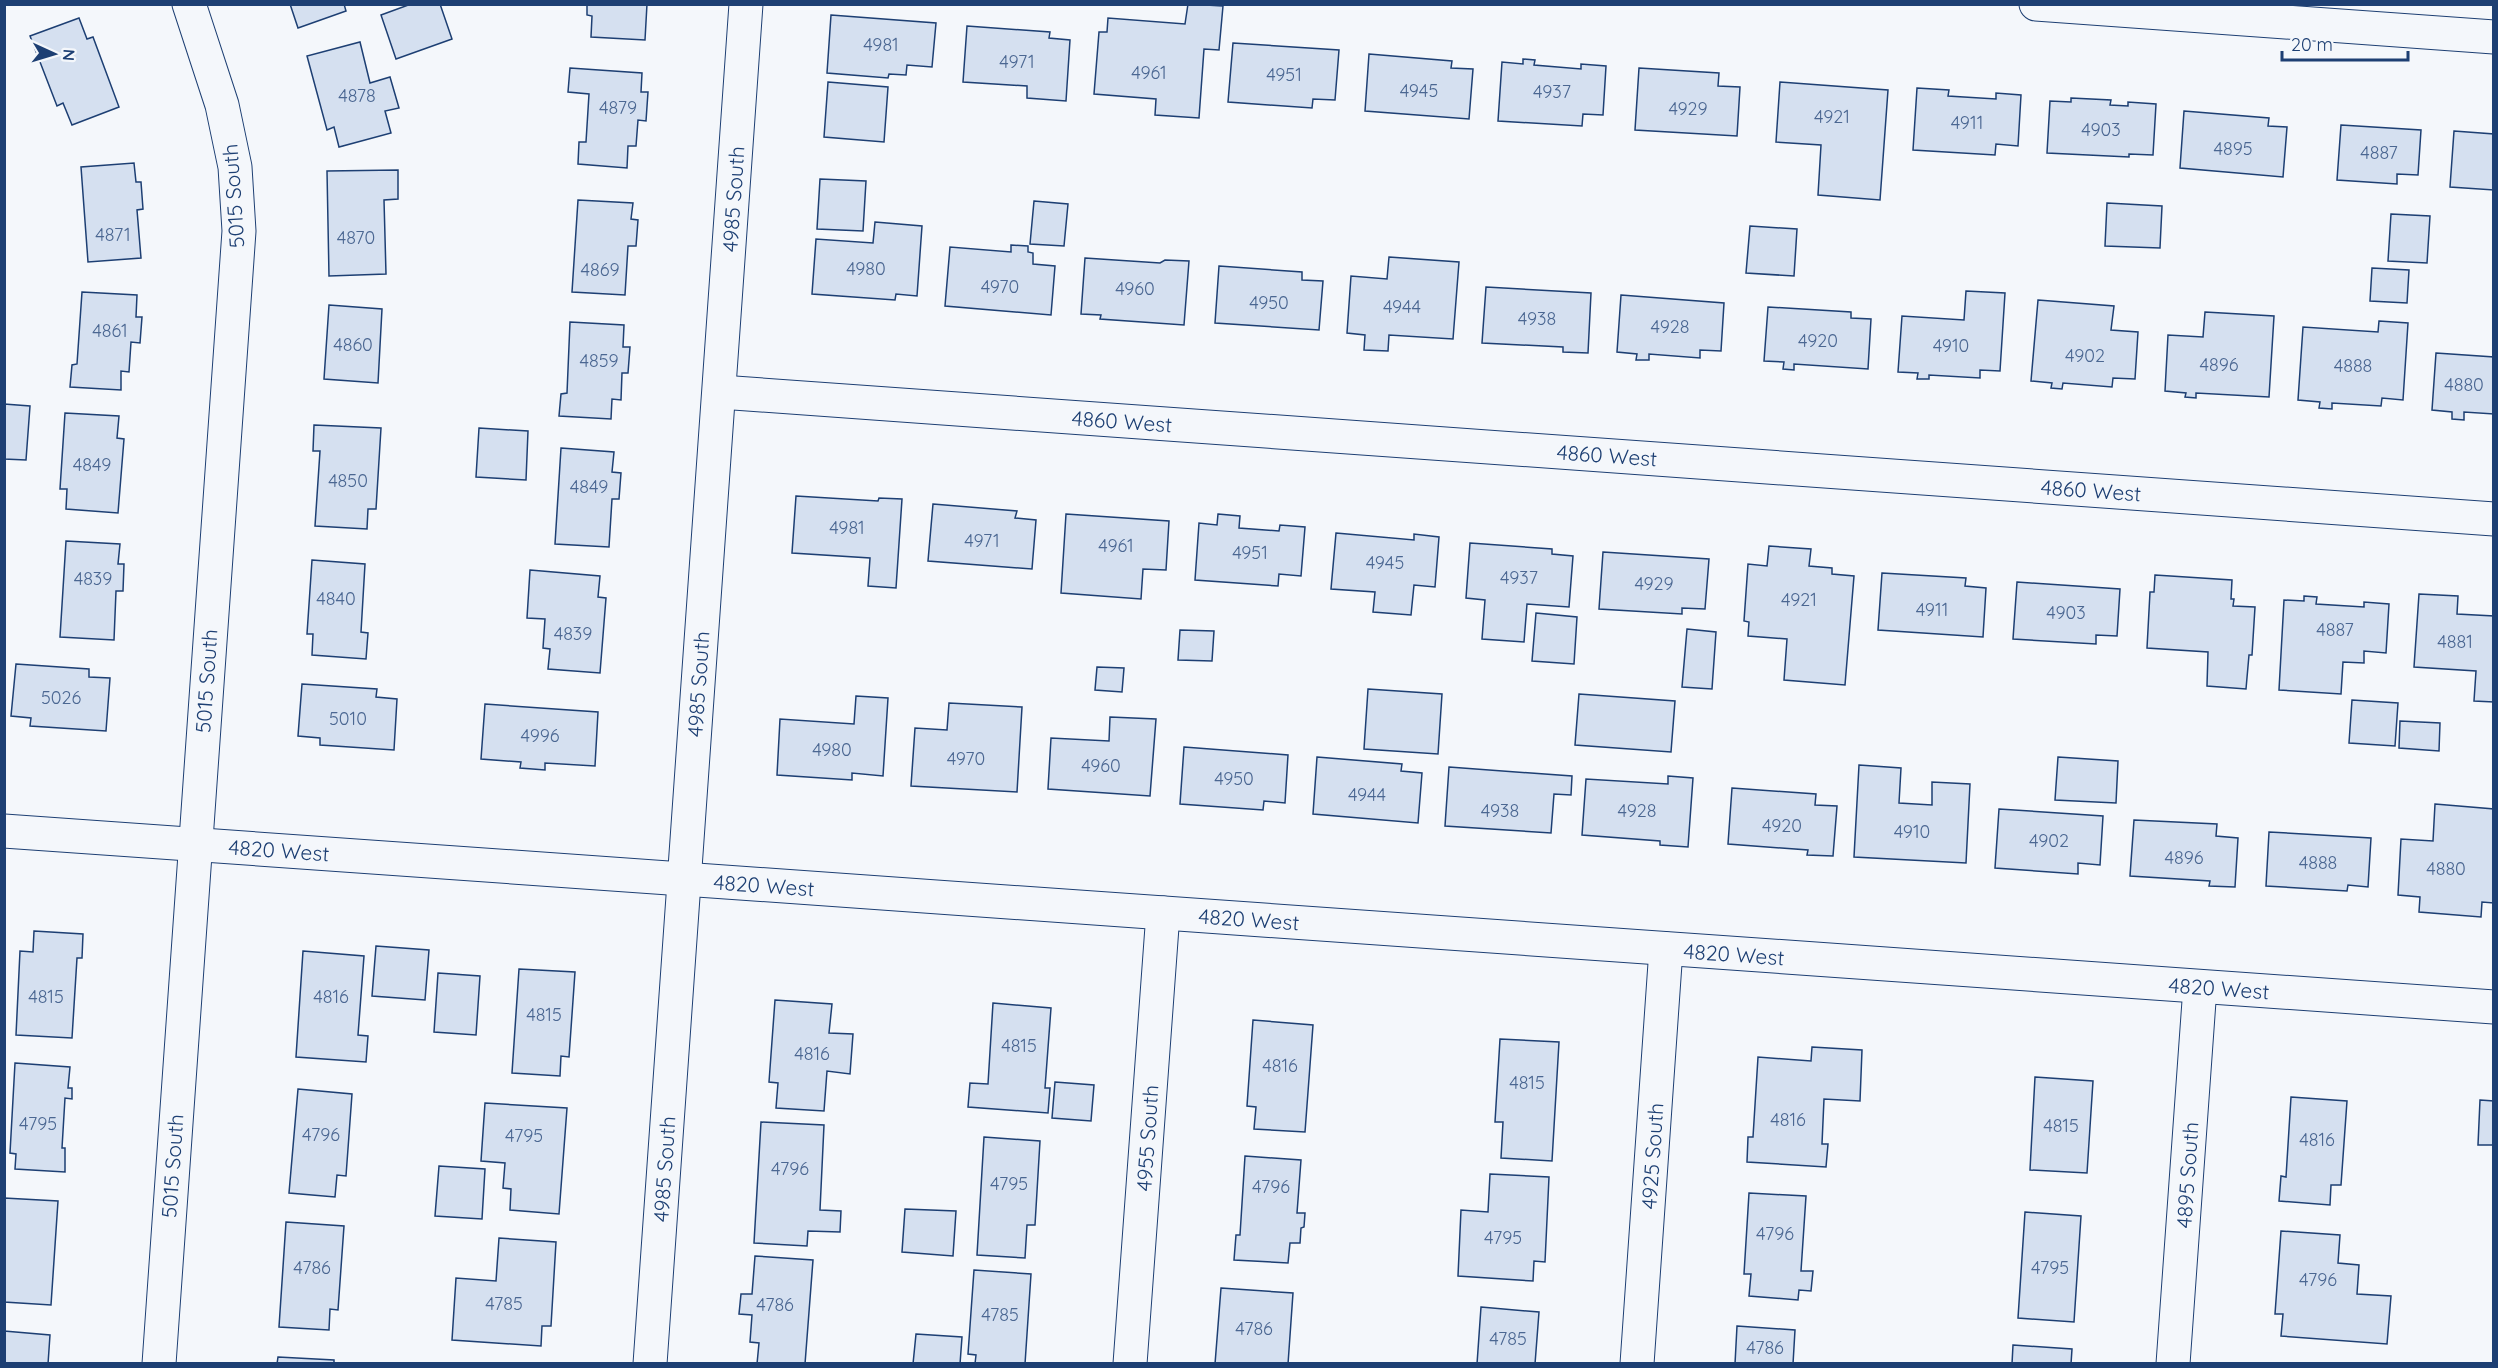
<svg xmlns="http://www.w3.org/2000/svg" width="2498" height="1368" viewBox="0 0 2498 1368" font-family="Quicksand,sans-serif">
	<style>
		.building { fill: #d5e0f0; stroke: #1d3f73; stroke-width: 1.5 }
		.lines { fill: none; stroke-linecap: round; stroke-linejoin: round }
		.minor-casing { stroke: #1d3f73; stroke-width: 35 }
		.minor { stroke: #f4f7fb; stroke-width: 33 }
		.labels { text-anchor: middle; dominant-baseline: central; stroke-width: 4.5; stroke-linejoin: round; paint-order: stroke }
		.number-label { font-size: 18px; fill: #4b6792 }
		.street-label { font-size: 21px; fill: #1d3f73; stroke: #f4f7fb }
	</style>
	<rect width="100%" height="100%" fill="#f4f7fb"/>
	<g class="building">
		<path d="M290,4H344L346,11L298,28Z"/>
		<path d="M411,4H440L452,39L396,59L381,15Z"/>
		<path d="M587,4H647L645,40L591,37L592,16L587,15Z"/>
		<path d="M1188,4L1223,6L1219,50L1204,49L1199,118L1155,115L1156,99L1094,94L1099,32H1107L1108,18L1185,24Z"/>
		<path d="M831,15L936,23L932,67L907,65L906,75L889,74L888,78L827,73Z"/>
		<path d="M79,18L87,39L93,37L119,107L72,125L63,103L57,106L30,36Z"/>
		<path d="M967,26L1050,32L1049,38L1070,40L1066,101L1027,98V86L963,82Z"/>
		<path d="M360,42L370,83L390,77L399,108L385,111L391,133L339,147L334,127L327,130L307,56Z"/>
		<path d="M1233,43L1339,50L1335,100L1313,99L1312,108L1228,102Z"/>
		<path d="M1369,54L1452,61L1451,68L1473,69L1469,119L1365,111Z"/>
		<path d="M1523,59L1535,60L1534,65L1581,69V64L1606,66L1603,115L1583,114L1582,126L1498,121L1502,62L1523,64Z"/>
		<path d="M570,68L642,73L641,92H648L646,121L638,120L636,146H628L627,168L578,164L579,142H586L589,94L568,92Z"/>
		<path d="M1639,68L1719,73L1718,86L1740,87L1737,136L1635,130Z"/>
		<path d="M828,82L888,87L884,142L824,137Z"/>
		<path d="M1780,82L1888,90L1880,200L1818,195L1821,145L1776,142Z"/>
		<path d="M1917,88L1949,90L1948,96L1996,99V93L2021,95L2018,146L1996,144L1995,155L1913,150Z"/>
		<path d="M2071,98L2111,100L2110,105L2128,106V102L2156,104L2153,155L2129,154V157L2047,153L2050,101L2071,102Z"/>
		<path d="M2184,111L2269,118L2268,126L2287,127L2283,177L2180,168Z"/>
		<path d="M2341,125L2421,130L2418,175L2397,174V184L2337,180Z"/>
		<path d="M2454,131L2494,134V190L2450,187Z"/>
		<path d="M134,163L136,182H141L143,209L137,210L141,258L88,262L81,167Z"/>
		<path d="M398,170V199L384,200L386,274L329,276L327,171Z"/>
		<path d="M820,179L866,181L863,231L817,229Z"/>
		<path d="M578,200L633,203L631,219L638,220L636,246H628L625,295L572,292Z"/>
		<path d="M1034,201L1068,204L1064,246L1030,244Z"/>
		<path d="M2107,203L2162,206L2160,248L2105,246Z"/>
		<path d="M2391,214L2430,216L2427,263L2388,261Z"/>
		<path d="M875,222L922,226L917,296L896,294L895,300L812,294L816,239L873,243Z"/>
		<path d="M1750,226L1797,229L1794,276L1746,273Z"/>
		<path d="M1011,245L1028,246V252L1033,253V264L1055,266L1051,315L945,306L950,247L1011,252Z"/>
		<path d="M1389,257L1459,262L1453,339L1389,335L1388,351L1364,350L1365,335L1347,333L1351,276L1387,279Z"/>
		<path d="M1085,258L1160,263L1165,260L1189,261L1184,325L1100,319L1101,315L1081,314Z"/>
		<path d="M1219,266L1302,272V280L1323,281L1319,330L1215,323Z"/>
		<path d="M2372,268L2409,270L2407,303L2370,301Z"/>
		<path d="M1486,287L1591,293L1588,353L1563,352V347L1482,343Z"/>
		<path d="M1966,291L2005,293L2000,371L1980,370V378L1929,375V379H1917L1918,373L1898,372L1902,316L1964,320Z"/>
		<path d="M82,292L137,295L136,317H142L140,343L131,342L129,372L121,371V390L70,387L72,365L77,364Z"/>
		<path d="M1621,295L1724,303L1721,351L1700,350V358L1649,354V360H1636L1637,354L1617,352Z"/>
		<path d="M2038,300L2114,306L2111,330L2138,332L2135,379L2113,378L2112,387L2063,383L2062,389L2051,388L2052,383L2031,381Z"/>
		<path d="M329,305L382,309L378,383L324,379Z"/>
		<path d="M1768,307L1851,312V318L1871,319L1868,369L1794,364V370L1783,369L1784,362L1764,361Z"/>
		<path d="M2205,312L2274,316L2269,397L2196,393V398L2185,397L2186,393L2165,391L2168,335L2203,337Z"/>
		<path d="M2379,321L2408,323L2403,400L2382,398L2381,406L2332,403V409L2319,408L2320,402L2298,400L2303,327L2378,332Z"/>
		<path d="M570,322L624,325L623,347H630L628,373H622L621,400L612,399L611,419L559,416L561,394L567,393Z"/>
		<path d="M2436,353L2494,357V414L2464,412V420L2452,419V412L2432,410Z"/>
		<path d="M4,404L30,406L26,460L4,459Z"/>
		<path d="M65,413L119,416L117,438L124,439L118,513L66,509L67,489H60Z"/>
		<path d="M314,425L381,428L376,509H368L367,529L315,526L320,451H313Z"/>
		<path d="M479,428L528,431L526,480L476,477Z"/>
		<path d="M561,448L614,452L612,472L621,473L619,499H612L609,547L555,544Z"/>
		<path d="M796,496L878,501L879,498L902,499L896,588L868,586L870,558L792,553Z"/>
		<path d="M933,504L1017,511L1015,518L1036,520L1032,569L928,561Z"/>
		<path d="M1066,514L1169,521L1166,570L1143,569L1141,599L1061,593Z"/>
		<path d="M1218,514L1240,516L1239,528L1279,531L1280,525L1305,527L1301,576L1279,574L1278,586L1195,580L1199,523L1217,525Z"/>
		<path d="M1336,533L1414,540V534L1439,537L1435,587L1414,585L1411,615L1373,612L1375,592L1331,589Z"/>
		<path d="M66,541L120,544L118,564H124L123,591H116L114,640L60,637Z"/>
		<path d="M1470,543L1552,549V554L1573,556L1569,607L1527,604L1524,642L1482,639L1485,600L1466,598Z"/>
		<path d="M1769,546L1811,549L1809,566L1832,568V574L1854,576L1845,685L1784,680L1787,639L1748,636L1749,622L1744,621L1748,564L1767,566Z"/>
		<path d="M1603,552L1709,559L1705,609L1682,608V614L1599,609Z"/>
		<path d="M312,560L365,564L361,632L368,633L366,659L312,655L313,634H307Z"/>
		<path d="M530,570L600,576L598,597L606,598L600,673L548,669L550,649L543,648L545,619L527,618Z"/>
		<path d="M1882,573L1966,578L1965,586L1986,588L1983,637L1878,630Z"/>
		<path d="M2155,575L2232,580L2231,599H2234L2233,606L2255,607L2252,655H2249L2246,689L2207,686L2208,652L2147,648L2150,592H2154Z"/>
		<path d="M2017,582L2120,589L2117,636L2096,635V644L2013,639Z"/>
		<path d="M2419,594L2458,596L2457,614L2494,616V702L2474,701L2476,671L2414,667Z"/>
		<path d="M2304,596L2317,597L2316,604L2364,607V602L2389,604L2386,653L2364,651V663L2343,662L2341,694L2279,690L2284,600L2304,601Z"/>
		<path d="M1536,613L1577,617L1574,664L1532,661Z"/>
		<path d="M1687,629L1716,632L1712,689L1682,687Z"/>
		<path d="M1180,630L1214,631L1212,661L1178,660Z"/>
		<path d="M16,664L89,669V677L110,678L106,731L30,726L31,718L11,716Z"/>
		<path d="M1097,667L1124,668L1122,692L1095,690Z"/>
		<path d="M302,684L377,689L376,697L397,699L394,750L320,745V738L298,736Z"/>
		<path d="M1368,689L1442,694L1438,754L1364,749Z"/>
		<path d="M1579,694L1675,701L1671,752L1575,745Z"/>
		<path d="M856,696L888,698L883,776L852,773V780L777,775L780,719L854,724Z"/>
		<path d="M2352,700L2398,703L2395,746L2349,743Z"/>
		<path d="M949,703L1022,707L1017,792L911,786L915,728L947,730Z"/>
		<path d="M485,704L598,712L595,766L545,763V770L520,768L521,762L481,759Z"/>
		<path d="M1110,717L1156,719L1150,796L1048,789L1051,738L1109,741Z"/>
		<path d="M2400,721L2440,723L2439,751L2399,748Z"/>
		<path d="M1184,747L1288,755L1285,803L1264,801L1263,810L1180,804Z"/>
		<path d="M1317,757L1402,764L1401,771L1422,773L1418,823L1313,814Z"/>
		<path d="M2058,757L2118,761L2116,803L2055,800Z"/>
		<path d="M1859,765L1901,768L1899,803L1932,805V782L1970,784L1966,863L1854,857Z"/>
		<path d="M1449,767L1572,776L1571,795L1554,794L1551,833L1445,826Z"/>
		<path d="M1668,776L1693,778L1688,847L1660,845V841L1582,835L1586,779L1668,784Z"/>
		<path d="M1732,788L1816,794L1815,805L1837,806L1833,856L1807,855L1808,850L1728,844Z"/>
		<path d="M2435,804L2494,809V903L2482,902L2481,917L2419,912L2420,897L2398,895L2401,839L2433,841Z"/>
		<path d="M1999,809L2103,816L2100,865L2078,863V874L1995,868Z"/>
		<path d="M2134,820L2217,824L2216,836L2238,838L2235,887L2209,886L2210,881L2130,876Z"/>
		<path d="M2269,832L2371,838L2368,887L2348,885L2347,891L2266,886Z"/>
		<path d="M34,931L83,934L82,958H77L72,1038L16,1035L20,951L33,952Z"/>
		<path d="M376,946L429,950L425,1000L372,996Z"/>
		<path d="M303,951L364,956L358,1035L368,1036L366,1062L296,1057Z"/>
		<path d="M519,969L575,972L569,1057L561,1056L560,1076L512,1073Z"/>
		<path d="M438,973L480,976L476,1035L434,1032Z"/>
		<path d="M775,1000L832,1004L829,1033L853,1034L850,1074L827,1071L824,1111L776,1108L778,1083L769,1082Z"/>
		<path d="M993,1003L1051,1008L1045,1088H1050L1048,1113L968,1107L970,1083L988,1084Z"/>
		<path d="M1253,1020L1313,1025L1305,1132L1254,1129L1256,1107L1247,1106Z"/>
		<path d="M1500,1039L1559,1042L1552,1161L1501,1158L1503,1122H1495Z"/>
		<path d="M1812,1047L1862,1050L1860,1101L1824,1099L1822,1144H1828L1826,1167L1747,1162L1748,1137H1753L1758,1057L1811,1061Z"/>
		<path d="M15,1063L70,1067L68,1088H72V1099L65,1098L62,1148H65V1172L15,1169L16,1154L10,1153Z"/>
		<path d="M2035,1077L2093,1081L2087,1173L2030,1170Z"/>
		<path d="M1055,1082L1094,1085L1091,1121L1052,1118Z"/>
		<path d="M298,1089L352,1094L346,1176L337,1175L335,1197L289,1193Z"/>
		<path d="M2291,1097L2347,1101L2341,1185H2331L2330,1205L2279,1201L2281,1176L2286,1177Z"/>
		<path d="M2480,1100L2494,1101V1145H2478Z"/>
		<path d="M485,1103L567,1108L559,1214L510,1210L511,1189L503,1188L505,1163L481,1161Z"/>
		<path d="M761,1122L824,1125L820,1210L841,1211L840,1232L808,1231L807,1246L754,1243Z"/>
		<path d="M984,1137L1040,1141L1035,1225H1027L1025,1258L977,1255Z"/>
		<path d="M1245,1156L1301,1160L1297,1213H1305L1304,1227L1301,1228L1300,1243H1290L1288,1263L1234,1260L1236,1235H1240Z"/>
		<path d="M439,1166L485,1169L482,1219L435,1216Z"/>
		<path d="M1490,1174L1549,1177L1545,1262L1534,1261L1533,1281L1458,1276L1461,1210L1488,1212Z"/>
		<path d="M1749,1193L1806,1196L1801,1271H1813L1811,1291L1799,1290L1798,1300L1749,1296L1751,1274H1744Z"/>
		<path d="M4,1198L58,1201L51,1305L4,1302Z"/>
		<path d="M905,1209L956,1211L953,1256L902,1252Z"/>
		<path d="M2025,1212L2081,1216L2074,1322L2018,1318Z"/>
		<path d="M286,1222L344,1226L338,1310L330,1309L329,1330L279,1327Z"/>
		<path d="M2281,1231L2340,1235L2338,1263L2359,1265L2357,1294L2391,1296L2387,1344L2281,1336L2283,1314H2275Z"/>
		<path d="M499,1238L556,1242L551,1326H542L541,1346L452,1340L456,1278L496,1281Z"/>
		<path d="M755,1256L813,1260L805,1364H757L759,1343L750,1342L752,1315L739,1314L741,1294H752Z"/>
		<path d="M974,1270L1031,1274L1025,1364H975L976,1355L968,1354Z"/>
		<path d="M1221,1288L1293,1293L1288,1364H1215Z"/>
		<path d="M1481,1307L1539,1312L1535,1364H1477Z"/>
		<path d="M1737,1326L1795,1330L1793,1364H1735Z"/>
		<path d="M4,1331L50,1335L48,1364H4Z"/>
		<path d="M916,1334L962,1337L960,1364H913Z"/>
		<path d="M2013,1345L2072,1349L2071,1364H2012Z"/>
		<path d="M278,1357L334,1360V1364H277Z"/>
	</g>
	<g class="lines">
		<defs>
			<g id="minor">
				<path d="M2036,4L2494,37"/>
				<path d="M720,392L2494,519"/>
				<path d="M4,831L2494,1007"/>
				<path d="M159,1364L239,231L235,167L222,105L189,4"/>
				<path d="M650,1364L746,4"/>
				<path d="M1130,1364L1163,913"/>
				<path d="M1637,1364L1666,949"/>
				<path d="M2173,1364L2200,987"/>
			</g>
		</defs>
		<use href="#minor" class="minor-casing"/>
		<use href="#minor" class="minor"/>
	</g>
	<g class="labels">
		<g class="number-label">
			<text x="881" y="44">4981</text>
			<text x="1017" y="61">4971</text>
			<text x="1149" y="72">4961</text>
			<text x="1284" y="74">4951</text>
			<text x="1419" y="90">4945</text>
			<text x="1552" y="91">4937</text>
			<text x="357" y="95">4878</text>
			<text x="618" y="107">4879</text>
			<text x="1688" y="108">4929</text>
			<text x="1832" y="116">4921</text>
			<text x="1967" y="122">4911</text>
			<text x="2101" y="129">4903</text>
			<text x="2233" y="148">4895</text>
			<text x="2379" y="152">4887</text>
			<text x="113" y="234">4871</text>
			<text x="356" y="237">4870</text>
			<text x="866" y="268">4980</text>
			<text x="600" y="269">4869</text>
			<text x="1000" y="286">4970</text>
			<text x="1135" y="288">4960</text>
			<text x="1269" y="302">4950</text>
			<text x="1402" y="306">4944</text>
			<text x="1537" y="318">4938</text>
			<text x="1670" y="326">4928</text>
			<text x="110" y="330">4861</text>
			<text x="1818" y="340">4920</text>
			<text x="353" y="344">4860</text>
			<text x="1951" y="345">4910</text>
			<text x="2085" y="355">4902</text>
			<text x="599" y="360">4859</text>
			<text x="2219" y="364">4896</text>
			<text x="2353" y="365">4888</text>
			<text x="2464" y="384">4880</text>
			<text x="92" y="464">4849</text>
			<text x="348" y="480">4850</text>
			<text x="589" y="486">4849</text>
			<text x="847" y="527">4981</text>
			<text x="982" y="540">4971</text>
			<text x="1116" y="545">4961</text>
			<text x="1250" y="552">4951</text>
			<text x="1385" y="562">4945</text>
			<text x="1519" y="577">4937</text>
			<text x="93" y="578">4839</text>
			<text x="1654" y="583">4929</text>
			<text x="336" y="598">4840</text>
			<text x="1799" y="599">4921</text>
			<text x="1932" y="609">4911</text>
			<text x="2066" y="612">4903</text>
			<text x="2335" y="629">4887</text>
			<text x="573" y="633">4839</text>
			<text x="2455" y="641">4881</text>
			<text x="61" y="697">5026</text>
			<text x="348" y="718">5010</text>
			<text x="540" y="735">4996</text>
			<text x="832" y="749">4980</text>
			<text x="966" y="758">4970</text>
			<text x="1101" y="765">4960</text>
			<text x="1234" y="778">4950</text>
			<text x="1367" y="794">4944</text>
			<text x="1500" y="810">4938</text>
			<text x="1637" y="810">4928</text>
			<text x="1782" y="825">4920</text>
			<text x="1912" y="831">4910</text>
			<text x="2049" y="840">4902</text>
			<text x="2184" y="857">4896</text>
			<text x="2318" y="862">4888</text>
			<text x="2446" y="868">4880</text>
			<text x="46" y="996">4815</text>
			<text x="331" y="996">4816</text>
			<text x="544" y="1014">4815</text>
			<text x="1019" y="1045">4815</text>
			<text x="812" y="1053">4816</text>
			<text x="1280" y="1065">4816</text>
			<text x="1527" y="1082">4815</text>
			<text x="1788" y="1119">4816</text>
			<text x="38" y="1123">4795</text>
			<text x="2061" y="1125">4815</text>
			<text x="321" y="1134">4796</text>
			<text x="524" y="1135">4795</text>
			<text x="2317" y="1139">4816</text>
			<text x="790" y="1168">4796</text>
			<text x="1009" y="1183">4795</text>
			<text x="1271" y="1186">4796</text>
			<text x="1775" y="1233">4796</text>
			<text x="1503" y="1237">4795</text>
			<text x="312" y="1267">4786</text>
			<text x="2050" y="1267">4795</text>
			<text x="2318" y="1279">4796</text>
			<text x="504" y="1303">4785</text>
			<text x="775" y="1304">4786</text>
			<text x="1000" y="1314">4785</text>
			<text x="1254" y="1328">4786</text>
			<text x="1508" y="1338">4785</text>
			<text x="1765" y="1347">4786</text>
		</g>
		<g class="street-label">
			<text transform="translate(233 196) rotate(-94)">5015 South</text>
			<text transform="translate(733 199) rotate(-86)">4985 South</text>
			<text transform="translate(1122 421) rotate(4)">4860 West</text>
			<text transform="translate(1607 455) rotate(4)">4860 West</text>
			<text transform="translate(2091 490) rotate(4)">4860 West</text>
			<text transform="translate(206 681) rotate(-86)">5015 South</text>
			<text transform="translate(698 684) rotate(-86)">4985 South</text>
			<text transform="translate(279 850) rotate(4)">4820 West</text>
			<text transform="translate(764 885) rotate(4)">4820 West</text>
			<text transform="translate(1249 919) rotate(4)">4820 West</text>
			<text transform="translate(1734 954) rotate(4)">4820 West</text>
			<text transform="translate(2219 988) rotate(4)">4820 West</text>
			<text transform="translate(1147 1138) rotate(-86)">4955 South</text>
			<text transform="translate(1652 1156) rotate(-86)">4925 South</text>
			<text transform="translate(172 1166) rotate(-86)">5015 South</text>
			<text transform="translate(664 1169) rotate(-86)">4985 South</text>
			<text transform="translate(2187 1175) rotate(-86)">4895 South</text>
		</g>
	</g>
	<rect width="2498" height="1368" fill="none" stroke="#1d3f73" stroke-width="12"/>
	<g transform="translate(54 54) rotate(94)" stroke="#f4f7fb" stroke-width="4.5" paint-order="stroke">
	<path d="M0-4.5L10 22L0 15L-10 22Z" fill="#1d3f73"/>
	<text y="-9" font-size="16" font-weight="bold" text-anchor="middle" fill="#1d3f73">N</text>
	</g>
	<path d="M2282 51v9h126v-9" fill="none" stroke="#1d3f73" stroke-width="3"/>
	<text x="2291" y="51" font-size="18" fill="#1d3f73" stroke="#f4f7fb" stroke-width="4.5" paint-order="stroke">20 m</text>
</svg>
